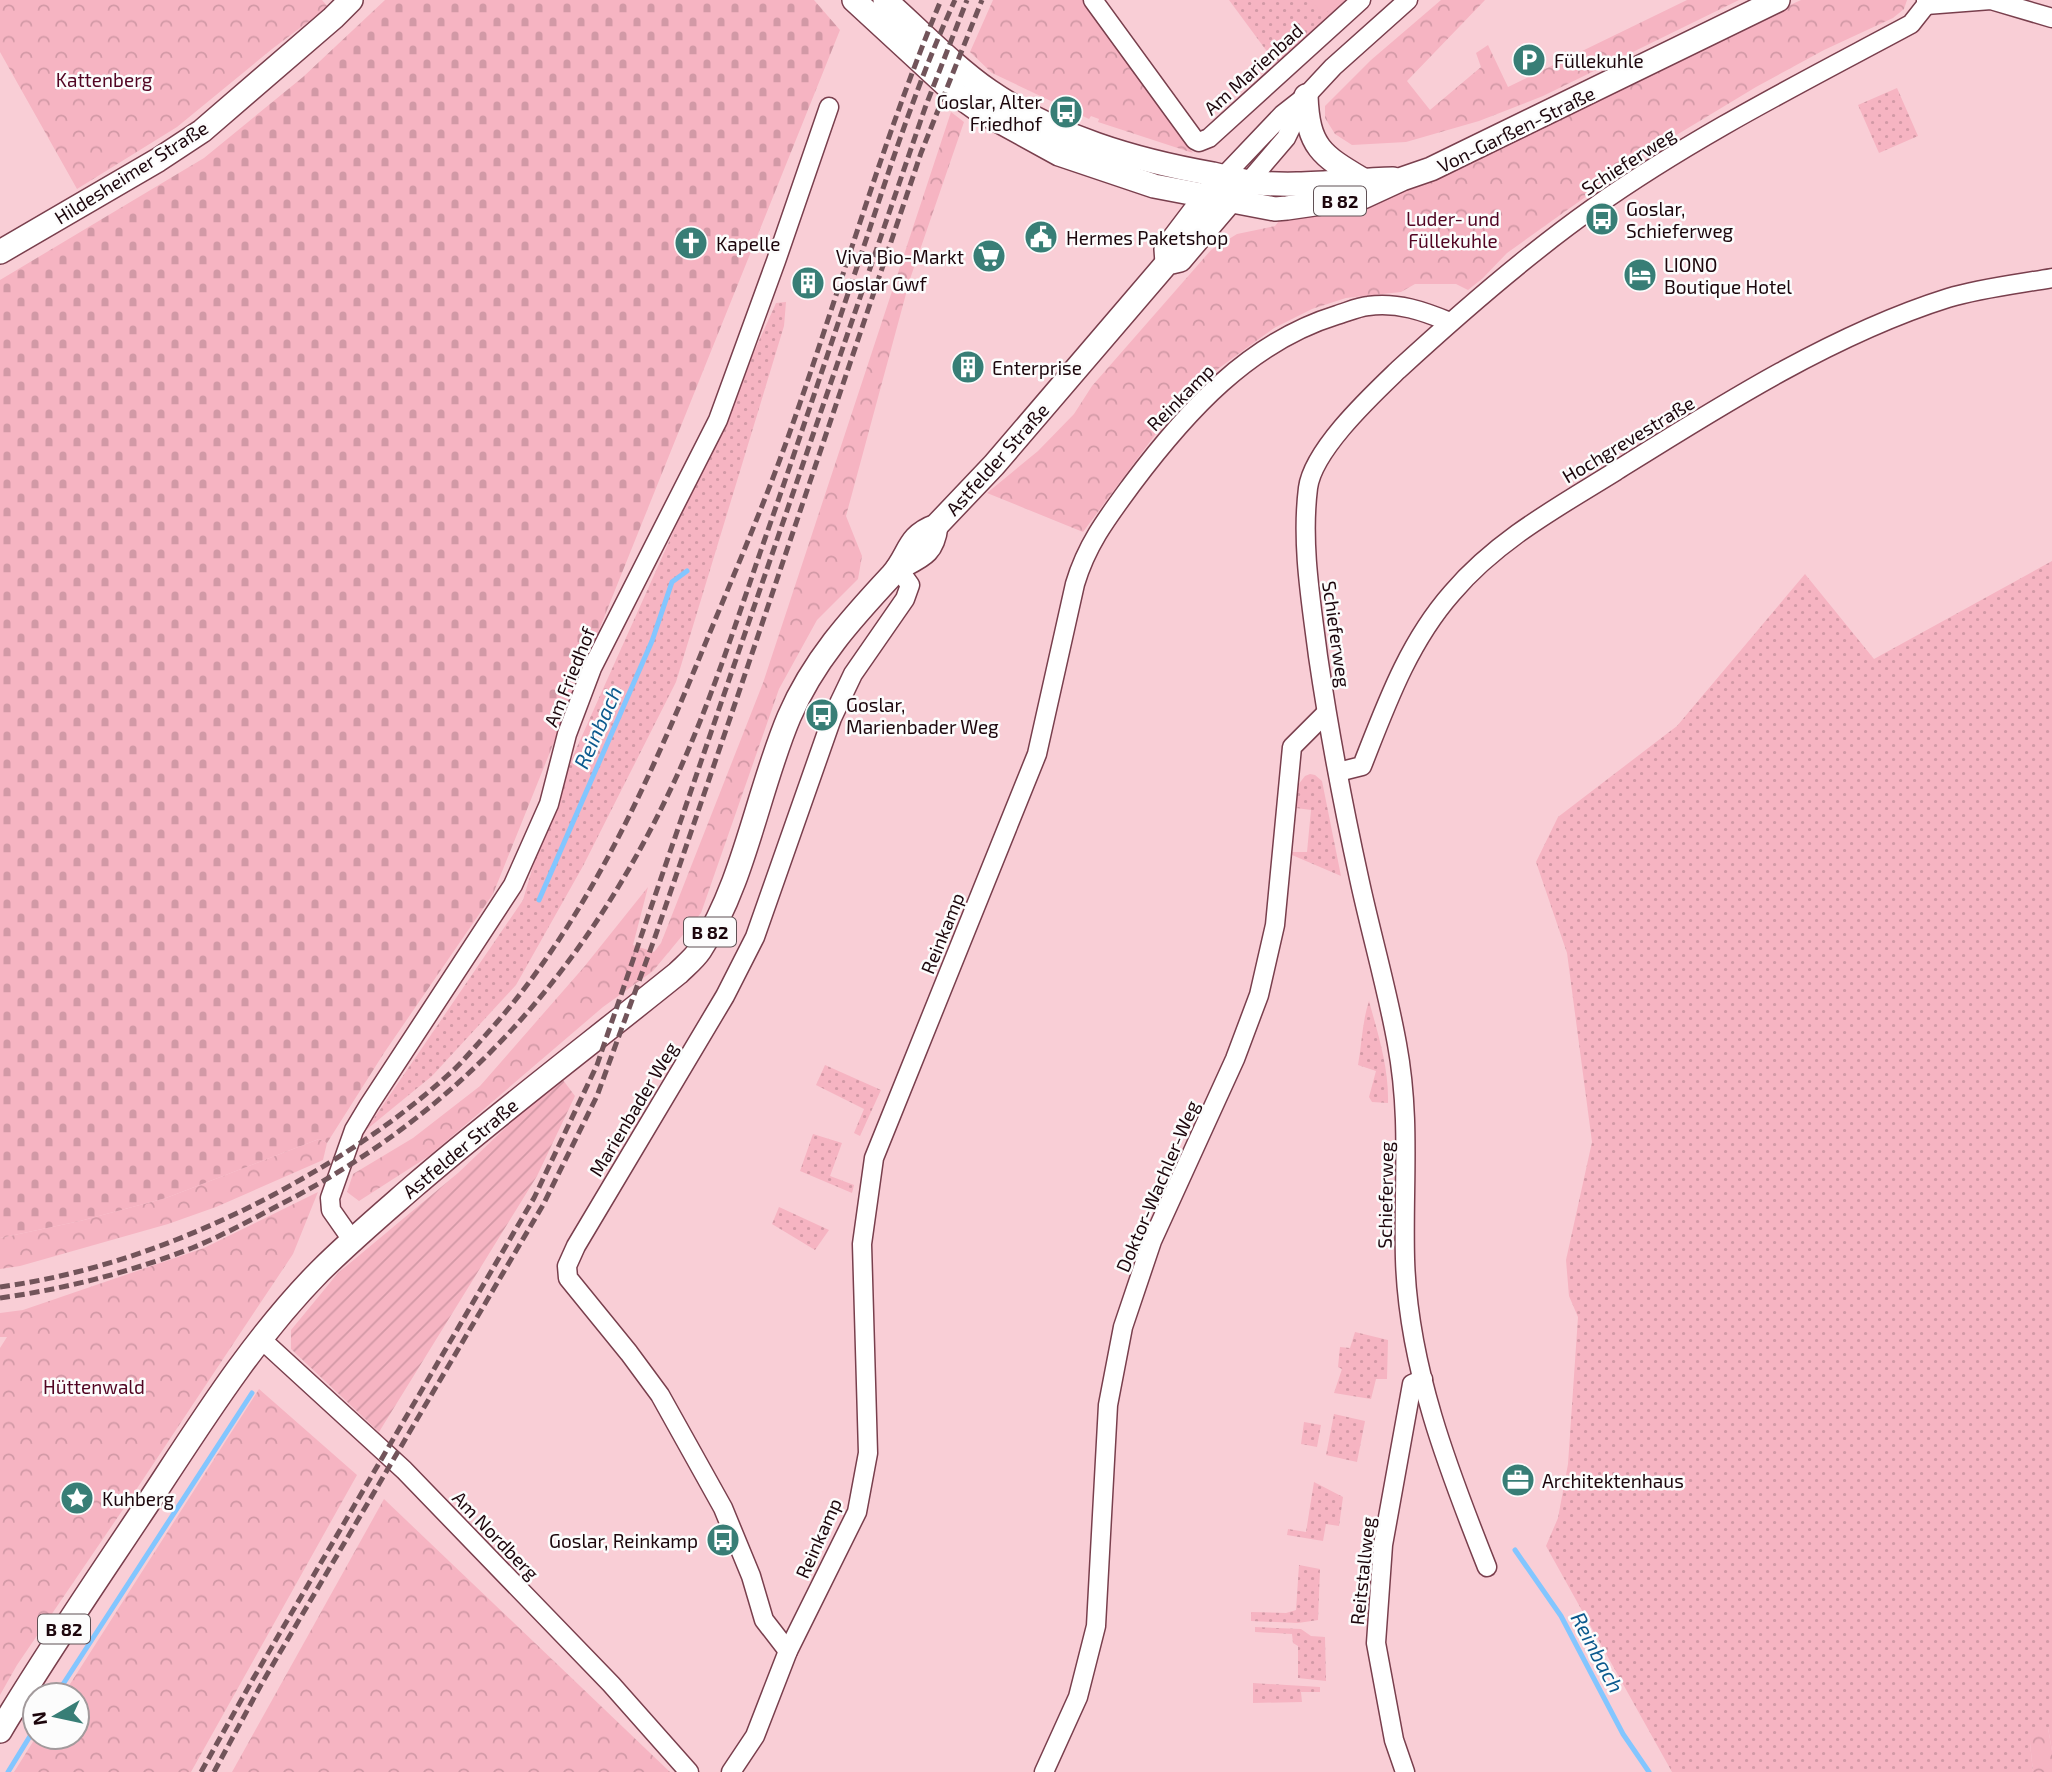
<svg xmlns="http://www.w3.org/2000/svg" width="2052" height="1772" viewBox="0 0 2052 1772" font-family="'Exo 2',sans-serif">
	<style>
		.grass { fill: url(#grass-dots) }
		.forest { fill: url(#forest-crowns) }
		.cemetery { fill: url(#cemetery-stones) }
		.garden { fill: url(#garden-furrows) }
		.pitch { fill: #f6b4c2 }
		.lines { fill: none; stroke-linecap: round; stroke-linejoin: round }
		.stream { stroke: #83c6ff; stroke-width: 5 }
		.minor-casing { stroke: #793f4d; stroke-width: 21 }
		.major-casing { stroke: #793f4d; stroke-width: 26 }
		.minor { stroke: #fff; stroke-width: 18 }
		.major { stroke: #fff; stroke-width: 23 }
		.rail { stroke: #72545a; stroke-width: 5; stroke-dasharray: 10 5; stroke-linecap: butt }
		.labels { text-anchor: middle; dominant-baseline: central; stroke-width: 5; stroke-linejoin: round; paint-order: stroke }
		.shield { fill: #fcfcfc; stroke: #5f5054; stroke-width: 2 }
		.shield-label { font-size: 18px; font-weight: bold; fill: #1c060c }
		.poi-label { font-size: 19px; fill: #1c060c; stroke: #fcfcfc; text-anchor: start }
		.street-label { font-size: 19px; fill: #1c060c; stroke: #fcfcfc }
		.park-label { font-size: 19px; fill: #520523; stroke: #fcfcfc }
		.water-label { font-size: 21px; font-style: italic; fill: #0c5a8e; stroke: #fcfcfc }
	</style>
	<defs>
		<pattern id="grass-dots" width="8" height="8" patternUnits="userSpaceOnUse" patternTransform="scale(1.75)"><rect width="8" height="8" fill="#f6b4c2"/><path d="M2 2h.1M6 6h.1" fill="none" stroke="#d299a6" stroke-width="1.8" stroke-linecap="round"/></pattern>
		<pattern id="forest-crowns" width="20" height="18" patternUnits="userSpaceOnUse" patternTransform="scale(1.75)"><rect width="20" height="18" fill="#f6b4c2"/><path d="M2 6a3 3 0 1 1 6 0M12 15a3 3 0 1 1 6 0" fill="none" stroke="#d299a6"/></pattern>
		<pattern id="cemetery-stones" width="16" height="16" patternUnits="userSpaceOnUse" patternTransform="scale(1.75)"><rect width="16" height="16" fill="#f6b4c2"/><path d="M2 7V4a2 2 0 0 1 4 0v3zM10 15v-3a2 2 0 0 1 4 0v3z" fill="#d299a6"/></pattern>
		<pattern id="garden-furrows" width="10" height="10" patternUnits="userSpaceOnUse" patternTransform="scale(1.75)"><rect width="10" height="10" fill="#f6b4c2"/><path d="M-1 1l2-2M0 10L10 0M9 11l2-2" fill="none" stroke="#d299a6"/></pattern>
	</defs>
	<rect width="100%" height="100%" fill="#f9ced6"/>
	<g class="grass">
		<path d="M1229,0H1356L1280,69Z"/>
		<path d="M1897,88L1918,136L1879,153L1858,105Z"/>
		<path d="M786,302L784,326L676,682L583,866L516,985L432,1076L366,1130L523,900L551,805L776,303Z"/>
		<path d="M2052,561V1751L2048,1728L2030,1743L2033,1772H1672L1546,1546L1558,1518L1568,1464L1578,1317L1569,1296L1566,1260L1592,1142L1567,953L1536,862L1558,817L1677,726L1805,574L1874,659Z"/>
		<path d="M1310,774L1315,775L1322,781L1341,876L1292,855L1291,852H1307L1311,810L1296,808L1298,785L1305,776Z"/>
		<path d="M1369,1001C1378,1034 1389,1068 1388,1103L1372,1102L1369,1097L1376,1071L1358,1065C1362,1044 1362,1022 1369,1001Z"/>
		<path d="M825,1065L881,1090L860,1136L854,1133L864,1109L816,1085Z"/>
		<path d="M813,1134L842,1143L830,1176L854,1185L852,1193L800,1171Z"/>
		<path d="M779,1207L829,1230L815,1250L772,1224Z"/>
		<path d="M1355,1332L1388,1340L1387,1379H1376L1371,1399L1334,1393L1342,1369L1338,1367L1340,1347L1350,1348Z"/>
		<path d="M1334,1414L1365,1421L1357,1462L1326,1455Z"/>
		<path d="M1304,1422L1321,1425L1317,1447L1301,1444Z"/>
		<path d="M1314,1482L1343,1497L1339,1526L1326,1524L1323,1541L1287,1535L1288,1529L1306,1532Z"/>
		<path d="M1299,1565L1320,1569L1318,1620L1298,1623L1251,1621V1612L1286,1613L1296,1610Z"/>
		<path d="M1255,1627L1301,1629L1311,1636L1325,1637L1326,1681L1298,1678V1646L1293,1643L1292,1634L1255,1632Z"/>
		<path d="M1253,1683L1320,1687V1692H1301L1302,1702L1253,1703Z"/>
	</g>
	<g class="forest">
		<path d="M0,0H322L328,7L272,49L177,127L77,189L0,52Z"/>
		<path d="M993,0H1089L1193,153L1098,122L1099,119L1091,116L1089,119L992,73L970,52Z"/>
		<path d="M1441,0H1485L1407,81L1430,110L1481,67L1476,53L1488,45L1508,87L1687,0H1739L1543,96L1479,121L1406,142L1352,145L1335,134L1325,118V106L1371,60Z"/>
		<path d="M1801,0H1907L1904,9L1893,18L1824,50L1756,87L1650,151L1507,253L1483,278L1468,290L1456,284H1415L1401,292L1346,298L1312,309L1274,328L1204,379L1172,412L1083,532L987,493L1038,451L1074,414L1092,386L1211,250L1237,234L1275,226L1282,217L1357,205Z"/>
		<path d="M951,112L964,122L910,279L846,516L862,556L858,579L817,620L779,689L701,913L653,971L603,1007L429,1156L359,1201L347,1192L353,1174L413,1138L480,1086L584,967L648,887L633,945L654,952L661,943L763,683Z"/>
		<path d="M319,1139L327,1143L323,1160L216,1207L168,1224L20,1266L0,1269V1238L80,1221L166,1198Z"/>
		<path d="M318,1192L293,1254L124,1508L17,1665L0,1695V1348L7,1337H0V1313L23,1310L204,1248Z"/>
		<path d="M259,1389L357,1475L191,1772H14L36,1737H77V1695H63Z"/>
		<path d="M384,1499L670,1772H232Z"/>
		<path d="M2038,1722L2048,1728L2052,1751V1772H2033L2030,1743Z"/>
	</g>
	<path class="cemetery" d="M385,0H814L840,30L493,894L384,1053L327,1143L319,1139L166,1198L80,1221L0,1238V280L204,158L303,77Z"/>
	<path class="garden" d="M560,1076L575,1096L537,1176L379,1432L291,1349V1330L338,1273L458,1173Z"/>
	<path class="pitch" d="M1310,0H1340L1324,15Z"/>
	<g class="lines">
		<g class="stream">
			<path d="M539,900L652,641L672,582L687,571"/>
			<path d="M1515,1550L1561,1616L1623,1734L1649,1772"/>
			<path d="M56,1695L252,1393"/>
			<path d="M8,1772L35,1728"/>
		</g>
		<defs>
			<g id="minor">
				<path d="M1093,0L1195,140L1199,142L1209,138L1361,0"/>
				<path d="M1926,5L1991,0L2052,18"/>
				<path d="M1224,176L1283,114L1306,96L1333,67L1408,0"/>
				<path d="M1244,187L1286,138L1305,99"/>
				<path d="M1338,772L1362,766C1386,705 1408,643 1452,593C1497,540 1558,507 1616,471C1718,407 1833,334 1948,298C1981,288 2018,284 2052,278"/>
				<path d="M352,1240L331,1210L330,1198L354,1130L369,1105L513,885L549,804L567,734L592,668L718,420L776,261L829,107"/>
				<path d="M261,1339L404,1470L611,1684L689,1772"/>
				<path d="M1487,1567C1448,1469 1408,1366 1405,1259C1403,1184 1411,1119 1397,1044C1387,988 1371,934 1359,878C1343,805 1329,731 1318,656C1311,601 1301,544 1308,488C1313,450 1371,396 1398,370C1460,313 1525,256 1593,208C1693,137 1803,82 1911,24L1926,5V0"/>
				<path d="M788,1651L764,1620L751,1576L723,1508L660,1395L629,1353L568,1278L567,1266L576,1246L725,996L755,937L832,718L853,674L905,599L910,585L898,568"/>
				<path d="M731,1772L755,1736L788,1651L857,1512L868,1453L862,1244L874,1158L1037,754L1075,584C1087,544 1107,518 1132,484C1186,412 1249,342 1337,315C1347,312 1358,307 1368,306C1398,302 1423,311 1450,322"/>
				<path d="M1044,1772L1078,1697L1096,1626L1108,1405L1123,1327L1152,1241L1235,1059L1259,995L1275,925L1292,747L1326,713"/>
				<path d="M1405,1772L1394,1740L1376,1643L1383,1545L1412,1384L1423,1379"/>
			</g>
			<g id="major">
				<path d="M854,0L956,94L977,109L1059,154L1154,186L1275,209L1287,208L1363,197L1402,179L1431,169L1778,0"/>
				<path d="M885,0C919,30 952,65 989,91C1056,137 1134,160 1213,174C1225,177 1237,180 1249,182C1296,188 1346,180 1393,179"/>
				<path d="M1306,96C1308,147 1321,155 1363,180"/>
				<path d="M0,252L158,160L202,131L333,18L351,0"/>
				<path d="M1167,263L1166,249L1213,187"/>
				<path d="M898,568C921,556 933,553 936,526"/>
				<path d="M0,1731C47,1652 99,1577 150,1500C202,1421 253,1339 320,1271C350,1241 382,1214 414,1186C500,1112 590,1044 678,973C685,966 694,959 700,950C744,884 758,790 789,717C813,661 851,619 892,575C910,555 907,536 936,526L994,465L1167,263L1180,260L1231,200"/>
			</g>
		</defs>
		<use href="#minor" class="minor-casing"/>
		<use href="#major" class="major-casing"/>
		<use href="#minor" class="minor"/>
		<use href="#major" class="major"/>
		<g class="rail">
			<path d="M0,1287C95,1274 188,1240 273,1195C336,1161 395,1123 448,1075C461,1064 472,1050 483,1038C579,933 640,801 694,671C727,590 763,509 792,426C842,284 883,139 941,0"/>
			<path d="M0,1298C65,1289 131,1272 192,1248C224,1235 254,1218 285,1202C468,1107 589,965 675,780C709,706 734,629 760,553C797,447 832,341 868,234C894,155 920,76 955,0"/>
			<path d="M201,1772L253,1679L534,1198L597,1065L925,108L967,0"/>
			<path d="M214,1772L262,1683L543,1205L597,1096L654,940L739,692L921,153L982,0"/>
		</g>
	</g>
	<defs>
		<symbol id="parking-disc" viewBox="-11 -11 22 22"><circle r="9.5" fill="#387e76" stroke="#fcfcfc"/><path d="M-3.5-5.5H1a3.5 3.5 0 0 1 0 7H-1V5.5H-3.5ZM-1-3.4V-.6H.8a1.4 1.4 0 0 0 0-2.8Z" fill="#fff"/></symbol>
		<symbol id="bus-disc" viewBox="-11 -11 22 22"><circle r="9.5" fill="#387e76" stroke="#fcfcfc"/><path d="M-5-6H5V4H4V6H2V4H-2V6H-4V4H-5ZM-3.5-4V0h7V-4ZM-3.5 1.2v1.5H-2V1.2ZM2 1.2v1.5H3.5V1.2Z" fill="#fff"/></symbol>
		<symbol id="civic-disc" viewBox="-11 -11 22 22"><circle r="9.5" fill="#387e76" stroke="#fcfcfc"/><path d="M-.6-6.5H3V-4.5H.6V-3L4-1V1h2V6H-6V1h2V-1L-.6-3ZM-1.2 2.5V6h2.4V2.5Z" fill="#fff"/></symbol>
		<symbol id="church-disc" viewBox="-11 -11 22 22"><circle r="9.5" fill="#387e76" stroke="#fcfcfc"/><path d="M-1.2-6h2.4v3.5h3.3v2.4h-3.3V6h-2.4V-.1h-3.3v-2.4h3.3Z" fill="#fff"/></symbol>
		<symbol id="supermarket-disc" viewBox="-11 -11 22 22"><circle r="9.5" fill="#387e76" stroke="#fcfcfc"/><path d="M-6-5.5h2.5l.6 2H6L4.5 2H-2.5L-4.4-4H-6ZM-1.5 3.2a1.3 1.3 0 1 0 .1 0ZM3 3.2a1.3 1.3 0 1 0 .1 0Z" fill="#fff"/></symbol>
		<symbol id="hotel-disc" viewBox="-11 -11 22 22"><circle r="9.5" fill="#387e76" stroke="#fcfcfc"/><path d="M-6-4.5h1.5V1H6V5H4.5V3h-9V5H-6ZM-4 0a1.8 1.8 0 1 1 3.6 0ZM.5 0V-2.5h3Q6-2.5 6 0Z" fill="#fff"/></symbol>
		<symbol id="building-disc" viewBox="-11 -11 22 22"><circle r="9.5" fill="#387e76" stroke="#fcfcfc"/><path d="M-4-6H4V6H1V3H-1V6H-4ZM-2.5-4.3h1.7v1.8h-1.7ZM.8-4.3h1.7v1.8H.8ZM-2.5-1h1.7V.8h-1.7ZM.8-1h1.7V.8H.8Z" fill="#fff"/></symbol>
		<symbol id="office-disc" viewBox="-11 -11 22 22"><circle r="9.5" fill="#387e76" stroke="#fcfcfc"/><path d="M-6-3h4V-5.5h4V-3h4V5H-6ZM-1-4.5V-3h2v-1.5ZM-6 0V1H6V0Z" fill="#fff"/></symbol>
		<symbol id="sight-disc" viewBox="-11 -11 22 22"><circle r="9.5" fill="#387e76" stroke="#fcfcfc"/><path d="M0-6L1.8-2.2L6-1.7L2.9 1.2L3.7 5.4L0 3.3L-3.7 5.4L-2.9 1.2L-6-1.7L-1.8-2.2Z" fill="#fff"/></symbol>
	</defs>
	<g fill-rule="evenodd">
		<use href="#parking-disc" x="1510" y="41" width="38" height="38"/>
		<use href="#bus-disc" x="1047" y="93" width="38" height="38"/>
		<use href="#bus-disc" x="1583" y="200" width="38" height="38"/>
		<use href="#civic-disc" x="1022" y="218" width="38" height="38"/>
		<use href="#church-disc" x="672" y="224" width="38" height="38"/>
		<use href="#supermarket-disc" x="970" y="237" width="38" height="38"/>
		<use href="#hotel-disc" x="1621" y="256" width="38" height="38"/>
		<use href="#building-disc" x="789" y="264" width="38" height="38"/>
		<use href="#building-disc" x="949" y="348" width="38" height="38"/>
		<use href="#bus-disc" x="803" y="696" width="38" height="38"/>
		<use href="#office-disc" x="1499" y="1461" width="38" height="38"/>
		<use href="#sight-disc" x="58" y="1479" width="38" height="38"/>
		<use href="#bus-disc" x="704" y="1521" width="38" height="38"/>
	</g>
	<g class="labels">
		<g class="shield">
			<rect x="1314" y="186.5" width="52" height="29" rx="5"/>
			<rect x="684" y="917.5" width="52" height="29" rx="5"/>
			<rect x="38" y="1614.5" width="52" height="29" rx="5"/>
		</g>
		<g class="shield-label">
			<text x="1340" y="201">B 82</text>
			<text x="710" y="932">B 82</text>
			<text x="64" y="1629">B 82</text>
		</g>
		<g class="poi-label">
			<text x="1554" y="60">Füllekuhle</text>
			<text x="1042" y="101" text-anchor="end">Goslar, Alter<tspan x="1042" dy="22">Friedhof</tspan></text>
			<text x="1626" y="208">Goslar,<tspan x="1626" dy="22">Schieferweg</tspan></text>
			<text x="1066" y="237">Hermes Paketshop</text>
			<text x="716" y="243">Kapelle</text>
			<text x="964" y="256" text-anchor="end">Viva Bio-Markt</text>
			<text x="1664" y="264">LIONO<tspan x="1664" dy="22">Boutique Hotel</tspan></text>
			<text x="832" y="283">Goslar Gwf</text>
			<text x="992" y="367">Enterprise</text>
			<text x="846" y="704">Goslar,<tspan x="846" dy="22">Marienbader Weg</tspan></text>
			<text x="1542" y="1480">Architektenhaus</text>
			<text x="102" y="1498">Kuhberg</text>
			<text x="698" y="1540" text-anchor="end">Goslar, Reinkamp</text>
		</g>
		<g class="street-label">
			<text transform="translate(1253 69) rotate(-42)">Am Marienbad</text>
			<text transform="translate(1516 129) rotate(-26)">Von-Garßen-Straße</text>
			<text transform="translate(1628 161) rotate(-33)">Schieferweg</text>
			<text transform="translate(131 172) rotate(-32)">Hildesheimer Straße</text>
			<text transform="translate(1180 397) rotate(-45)">Reinkamp</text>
			<text transform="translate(1628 439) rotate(-31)">Hochgrevestraße</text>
			<text transform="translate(997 459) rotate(-48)">Astfelder Straße</text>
			<text transform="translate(1337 634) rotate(82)">Schieferweg</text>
			<text transform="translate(569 677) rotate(-68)">Am Friedhof</text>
			<text transform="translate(942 933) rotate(-68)">Reinkamp</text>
			<text transform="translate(633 1109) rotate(-59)">Marienbader Weg</text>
			<text transform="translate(460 1148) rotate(-40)">Astfelder Straße</text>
			<text transform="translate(1157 1186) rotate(-67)">Doktor-Wachler-Weg</text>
			<text transform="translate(1385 1195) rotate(-89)">Schieferweg</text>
			<text transform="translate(496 1535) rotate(46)">Am Nordberg</text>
			<text transform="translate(818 1538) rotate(-66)">Reinkamp</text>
			<text transform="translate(1362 1571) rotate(-84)">Reitstallweg</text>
		</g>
		<g class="park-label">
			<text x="104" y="79">Kattenberg</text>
			<text x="1453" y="218">Luder- und<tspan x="1453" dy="22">Füllekuhle</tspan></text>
			<text x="94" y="1386">Hüttenwald</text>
		</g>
		<g class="water-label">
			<text transform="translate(597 727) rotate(-66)">Reinbach</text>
			<text transform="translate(1598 1652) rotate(62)">Reinbach</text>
		</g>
	</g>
	<g transform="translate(56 1716) rotate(261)"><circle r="33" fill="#fcfcfc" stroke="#a29a9c" stroke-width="2"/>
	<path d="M0-5L12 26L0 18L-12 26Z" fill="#387e76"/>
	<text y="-10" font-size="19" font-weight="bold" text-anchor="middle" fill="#1c060c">N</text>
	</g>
</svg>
